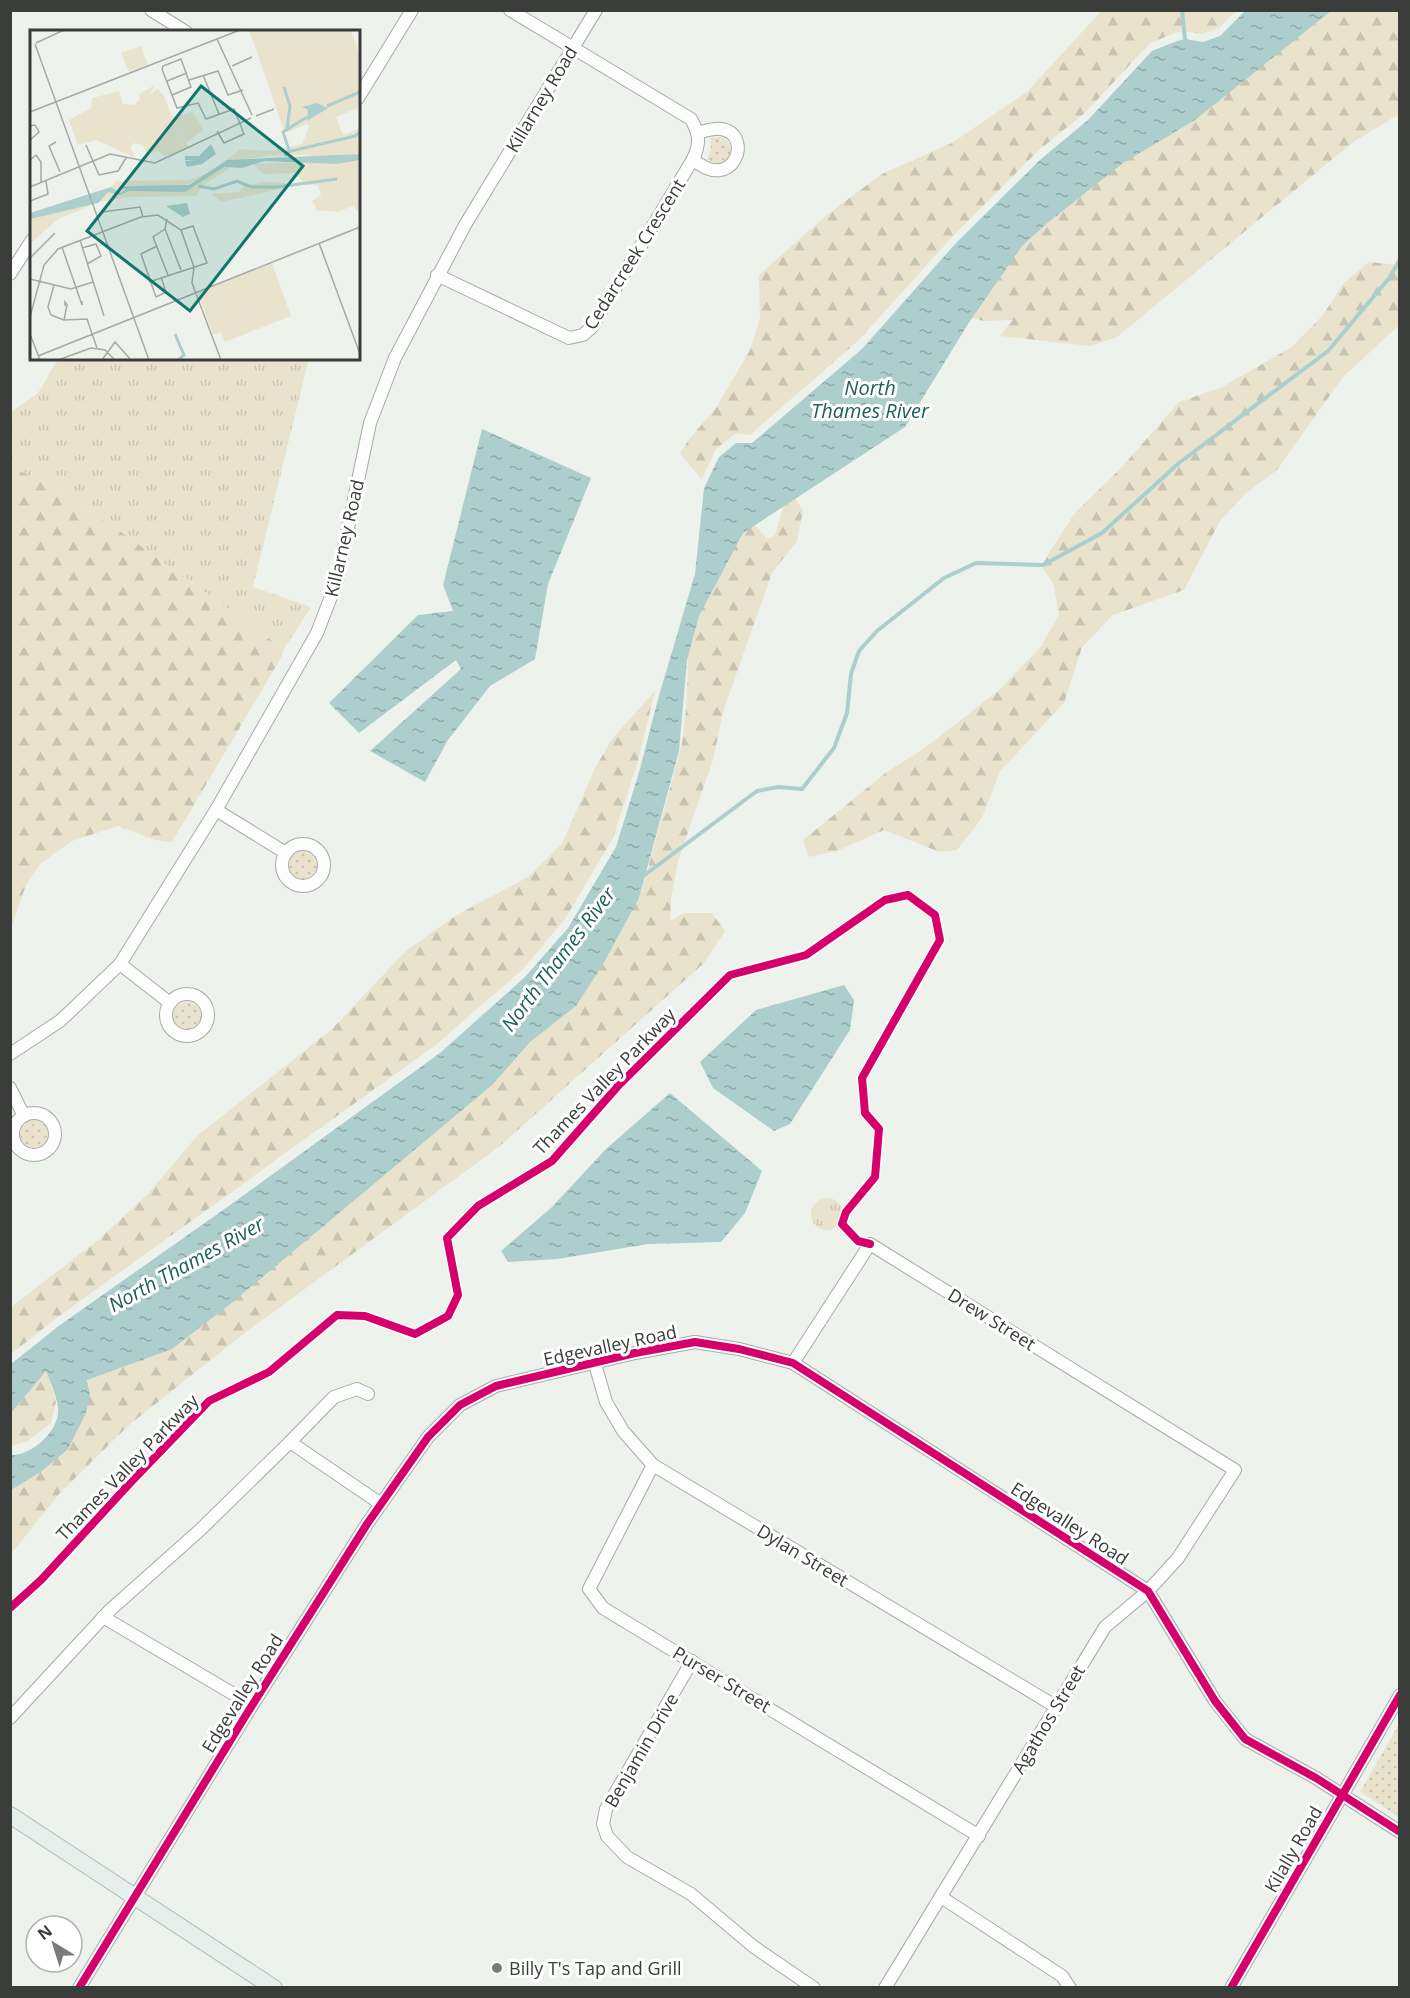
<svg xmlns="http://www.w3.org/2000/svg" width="1410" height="1998" viewBox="0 0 1410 1998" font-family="'Open Sans',sans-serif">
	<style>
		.grass { fill: url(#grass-dots) }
		.forest { fill: url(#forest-firs) }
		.park { fill: url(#park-tufts) }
		.water { fill: url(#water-ripples) }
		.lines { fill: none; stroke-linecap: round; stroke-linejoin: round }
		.stream { stroke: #accecc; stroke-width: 4 }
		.minor-casing { stroke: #a7aaa7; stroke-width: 14 }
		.major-casing { stroke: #abbcb3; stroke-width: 18 }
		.minor { stroke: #fcfdfc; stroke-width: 12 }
		.major { stroke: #e6efeb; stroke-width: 16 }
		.cycleway-casing { stroke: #fff; stroke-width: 11 }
		.cycleway { stroke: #d6006c; stroke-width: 8 }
		.poi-dot { fill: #797c78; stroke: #fff; stroke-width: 2 }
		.labels { text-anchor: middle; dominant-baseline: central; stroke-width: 6; stroke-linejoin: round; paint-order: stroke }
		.street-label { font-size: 18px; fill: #3a3d3a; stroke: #fff }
		.poi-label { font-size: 18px; fill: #3a3d3a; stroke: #fff; text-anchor: start }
		.water-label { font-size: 20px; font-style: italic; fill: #1d5e5e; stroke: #fff }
		.inset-river { fill: none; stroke: #accecc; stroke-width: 3 }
		.inset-road { fill: none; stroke: #a5aaa5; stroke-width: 1.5 }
		.view { fill: #0f766e; fill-opacity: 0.15; stroke: #0f766e; stroke-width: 3 }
		.inset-edge { fill: none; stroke: #3a3d3a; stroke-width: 3 }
	</style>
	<defs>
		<pattern id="grass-dots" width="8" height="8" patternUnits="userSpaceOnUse" patternTransform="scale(1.5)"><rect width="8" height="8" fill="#e9e3ce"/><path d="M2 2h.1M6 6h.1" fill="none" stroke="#c9c4b2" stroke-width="1.8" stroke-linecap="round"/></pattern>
		<pattern id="forest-firs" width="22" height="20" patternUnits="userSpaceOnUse" patternTransform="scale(1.5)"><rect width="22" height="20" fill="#e9e3ce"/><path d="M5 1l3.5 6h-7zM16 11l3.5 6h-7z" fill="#c9c4b2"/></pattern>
		<pattern id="park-tufts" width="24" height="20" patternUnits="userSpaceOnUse" patternTransform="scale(1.5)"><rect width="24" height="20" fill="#e9e3ce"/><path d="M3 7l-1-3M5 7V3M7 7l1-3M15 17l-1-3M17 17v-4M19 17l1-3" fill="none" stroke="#c9c4b2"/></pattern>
		<pattern id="water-ripples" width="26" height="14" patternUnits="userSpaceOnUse" patternTransform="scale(1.5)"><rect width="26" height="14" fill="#accecc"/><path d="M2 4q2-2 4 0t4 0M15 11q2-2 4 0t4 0" fill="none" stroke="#8da8a7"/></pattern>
	</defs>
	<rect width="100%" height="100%" fill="#edf2ec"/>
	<g class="grass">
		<path d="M720,137C730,140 731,147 730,156C723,165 715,165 707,159L711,149L710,138Z"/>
		<circle cx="303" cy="865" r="14"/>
		<circle cx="187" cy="1016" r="14"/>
		<circle cx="34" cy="1134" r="14"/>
		<path d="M1399,1724V1817L1360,1792Z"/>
	</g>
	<g class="forest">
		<path d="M1101,11H1236L1219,28L1201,34L1183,31L1175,33L1150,43L1086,112L1039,150L954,235L859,340L750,435L735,434L716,449L702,479L680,454L689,439L716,408L750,350L760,318L759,275L828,214L882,174L952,143L1028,91Z"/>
		<path d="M1324,11H1399V115L1394,117L1352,143L1117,337L1090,346L1000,336L1013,320L984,321L968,317L1022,239Z"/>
		<path d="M1369,262L1399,265V325L1343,377L1277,470L1246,493L1220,521L1184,590L1113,615L1082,647L1064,703L1000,771L982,818L957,850L940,852L884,830L837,851L809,857L803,840L888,771L922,750L998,691L1040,648L1059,615L1053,583L1041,566L1074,514L1121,468L1179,402L1222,387L1292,347L1323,315L1343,284Z"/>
		<path d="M11,466L56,489L120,531L284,649L282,656L172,842L155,840L118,826L72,841L40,864L26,885L11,928Z"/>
		<path d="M792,494L803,510L797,541L772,573L723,712L713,760L678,861L671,899L670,921L684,913H712L725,931L704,963L500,1146L242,1335L129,1425L59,1494L11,1554V1482L85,1406L89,1387L87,1373L604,961L642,890L682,744L687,699L688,652L700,609L742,527L754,524L767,539L775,535L786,497Z"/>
		<path d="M655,691L638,761L613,838L565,919L523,969L437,1044L58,1317L11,1354V1307L98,1240L147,1195L197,1136L332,1029L406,951L455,916L528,877L562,844L595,768L612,739Z"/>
		<path d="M45,1363L56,1402L51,1423L28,1441L11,1446V1404Z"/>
	</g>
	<g class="park">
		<path d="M299,358L308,362L253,587L311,607L284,649L120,531L56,489L11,466V412L38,393L58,359Z"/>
		<circle cx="827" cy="1214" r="16"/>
	</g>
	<g class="water">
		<path d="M1246,10L1331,11L1195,120L1123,163L1045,225L1022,246L968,324L905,427L743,533L699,616L687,660L679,751L639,898L602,966L576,1006L530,1042L492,1085L234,1301L172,1349L87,1380L90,1395L86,1413L68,1449L42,1471L11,1490V1455C31,1456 58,1432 58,1411C59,1402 50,1380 46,1371L11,1413V1364L60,1325L226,1208L440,1053L525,977L568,928L616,847L640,769L658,699L695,574L704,488L719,457L736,443H752L862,349L956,243L1041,159L1088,120L1152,51L1177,41L1185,39L1203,42L1220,36Z"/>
		<path d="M482,429L591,478L548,584L535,659L490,686L448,740L425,782L370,751L461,669L456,660L359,733L329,703L418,615L453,611L443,585Z"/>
		<path d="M844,985L854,1000L850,1030L790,1124L774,1131L713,1088L700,1062L756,1010Z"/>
		<path d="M670,1093L762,1171L745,1213L721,1242L648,1244L557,1259L508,1262L501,1251L552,1207L606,1149Z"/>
	</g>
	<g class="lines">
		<g class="stream">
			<path d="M1182,10L1185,39"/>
			<path d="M642,877L757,791L778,787L802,789L834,748L847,713L851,674L859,651L877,631L944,578L976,563L1043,565L1102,533L1179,463L1328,351L1390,277L1400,259"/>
		</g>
		<defs>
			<g id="minor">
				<path d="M151,10L186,32"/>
				<path d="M358,98L412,10"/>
				<path d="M693,159C733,195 755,134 721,129C714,128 705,131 698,133"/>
				<path d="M10,274L32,240"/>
				<path d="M437,275L569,338L583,335L592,327L693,159C701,142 699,134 691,119L510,10"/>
				<path d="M216,810L286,853"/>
				<circle cx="303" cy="865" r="21"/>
				<path d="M120,964L170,1003"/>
				<circle cx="187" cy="1015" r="21"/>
				<path d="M10,1054L60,1021L120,964L216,810L317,633L337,581L370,423L395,358L465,225L596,10"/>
				<path d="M10,1088L24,1116"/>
				<circle cx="34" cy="1134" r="21"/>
				<path d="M793,1363L870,1244L1235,1470L1178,1558L1148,1591L1105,1627L885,1988"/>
				<path d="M595,1364L606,1402L623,1431L653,1465L1055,1706"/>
				<path d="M290,1442L334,1397L357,1389L368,1394"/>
				<path d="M653,1465L589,1589L603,1608L979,1836"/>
				<path d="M103,1617L252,1705"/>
				<path d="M692,1661L606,1809L603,1824L607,1836L627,1857L691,1894L754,1947L814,1988"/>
				<path d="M10,1718L109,1611L200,1530L290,1442L381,1504"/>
				<path d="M941,1897L1062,1976L1070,1988"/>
				<path d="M79,1988L246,1715L367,1524L428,1437L460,1405L496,1386L635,1353L695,1342L739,1349L793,1363L1148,1591L1215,1701L1245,1739L1316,1778L1400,1832"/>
				<path d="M1231,1988L1400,1695"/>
			</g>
			<path id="major" d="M10,1815L274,1988"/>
		</defs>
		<use href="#minor" class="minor-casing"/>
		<use href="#major" class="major-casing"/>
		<use href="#minor" class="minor"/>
		<use href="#major" class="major"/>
		<defs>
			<g id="cycleway">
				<path d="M10,1608L41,1580L131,1482L209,1401L269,1372L337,1315L365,1316L415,1334L448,1316L458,1295L447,1238L478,1206L552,1161L618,1086L730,975L806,955L885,900L908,895L935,915L940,940L862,1078L865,1113L879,1129L875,1177L846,1212L842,1224L858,1241L870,1244"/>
				<path d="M79,1988L246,1715L367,1524L428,1437L460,1405L496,1386L635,1353L695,1342L739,1349L793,1363L1148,1591L1215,1701L1245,1739L1316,1778L1400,1832"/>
				<path d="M1231,1988L1400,1695"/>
			</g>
		</defs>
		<use href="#cycleway" class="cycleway-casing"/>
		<use href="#cycleway" class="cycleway"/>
	</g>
	<circle class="poi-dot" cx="497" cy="1968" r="6"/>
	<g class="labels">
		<g class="street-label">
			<text transform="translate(541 99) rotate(-59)">Killarney Road</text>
			<text transform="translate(634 254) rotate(-58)">Cedarcreek Crescent</text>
			<text transform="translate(344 538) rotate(-77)">Killarney Road</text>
			<text transform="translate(604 1081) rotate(-46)">Thames Valley Parkway</text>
			<text transform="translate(992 1319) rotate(32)">Drew Street</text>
			<text transform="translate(610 1345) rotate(-12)">Edgevalley Road</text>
			<text transform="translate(127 1467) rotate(-46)">Thames Valley Parkway</text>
			<text transform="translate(1070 1523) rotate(33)">Edgevalley Road</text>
			<text transform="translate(803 1555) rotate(31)">Dylan Street</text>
			<text transform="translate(722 1679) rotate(31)">Purser Street</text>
			<text transform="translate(242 1693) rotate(-58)">Edgevalley Road</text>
			<text transform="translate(1048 1719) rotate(-59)">Agathos Street</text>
			<text transform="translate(641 1750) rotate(-60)">Benjamin Drive</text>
			<text transform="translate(1293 1849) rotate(-60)">Kilally Road</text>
		</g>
		<g class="poi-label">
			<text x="509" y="1968">Billy T's Tap and Grill</text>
		</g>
		<g class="water-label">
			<text x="870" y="387">North<tspan x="870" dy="23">Thames River</tspan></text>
			<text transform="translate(558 959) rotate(-53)">North Thames River</text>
			<text transform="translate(186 1264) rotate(-29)">North Thames River</text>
		</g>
	</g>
	<g transform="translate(30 30)">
		<rect width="330" height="330" fill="#edf2ec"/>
		<path d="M219,0H321L330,26V72L255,103ZM242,233L261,286L195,312L191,302L183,305L168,263Z" fill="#e9e3ce"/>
		<path d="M125,55L119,65L128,59L134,66L155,119L135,127L128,121L117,125L113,115L105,113L100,116L105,128L66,110L48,115L39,90L61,78L62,68L89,61L93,74L104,75L110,70L109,64ZM330,72V77L306,87L313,105L330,98V123L299,127L252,124L195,131L210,119L240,121L272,114L279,97L277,93ZM330,130V183L323,176L307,182L287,180L282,171L291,165L288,156L275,154L265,143L233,144L223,134ZM195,136L200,138L171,157L167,166L99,167L69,172L78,161H156ZM179,143L154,156L94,155L90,158L97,157L91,162L80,157L86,151L159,150ZM234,152L255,153L258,157L192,172L181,164L209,162L214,156ZM60,173V176L28,189L0,214V189Z" fill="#e9e3ce"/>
		<path d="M111,16L118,35L99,42L91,23Z" fill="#e9e3ce"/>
		<path d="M163,82L173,100L156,113L159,118L155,119L143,87Z" fill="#e9e3ce"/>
		<path d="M287,73L298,78L277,91L278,80L272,77ZM181,114L186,124L172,134L157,137L155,131L166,130H155V126H169ZM330,124V130L306,134L234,131L212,138L194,137L155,162L99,161L90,165L78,162L68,173L0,189V183L81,157L91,163L96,159H89L93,156L159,155L197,130ZM157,173L160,184L153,187L136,176Z" fill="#accecc"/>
		<path class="inset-river" d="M254,57L260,76L257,100M297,76L330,62M259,120L253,102L277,87M255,126L257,122L325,106L330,102M168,156L184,159L207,151L221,157H247L307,149M145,304L154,325L148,330"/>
		<path class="inset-road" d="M187,9L222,85M6,13L34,0M5,14L119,330M202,36L222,27M173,45L189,84M159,50L188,41L198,65L213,60M137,51L157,43M142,65L161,57L151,29L133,36L132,39L147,78L168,73L176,89L204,79L214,104L194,113L187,101M0,82L210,0M226,86L244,79M0,96L5,95L9,102L0,110M26,112L19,116L30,142M56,115L69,145L88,141L96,128M0,130L6,125L11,132V153M0,157L80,124L125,133L221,88M0,171L18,164L16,151M72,182L110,177L113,187M137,189L135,199L151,240M135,199L123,207L138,245M50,210L74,286M289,213L330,324M127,216L111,224L126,267L136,262L131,247M32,217L52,275V271M52,218L66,214L71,226L57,234M0,228L25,203M0,249L41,259L63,252M119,252L177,233L163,196L151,200M24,255L18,277L21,285L34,290L57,289L67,318M0,287L14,235L28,219L111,187L128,185L151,200L164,237L162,253L191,330M34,290L37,275L35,272V276M0,304L10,330M8,326L330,197M28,330L61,318L75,320L85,330M72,330L85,312L101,330"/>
		<path class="view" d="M171,56L273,136L160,281L57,201Z"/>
		<rect width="330" height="330" class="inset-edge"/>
	</g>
	<rect width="1410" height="1998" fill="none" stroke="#3a3d3a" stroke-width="24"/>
	<g transform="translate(54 1944) rotate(322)"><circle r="28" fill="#ffffff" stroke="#b0b1b0" stroke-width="1.5"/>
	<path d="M0-4.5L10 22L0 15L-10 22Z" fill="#797c78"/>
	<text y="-9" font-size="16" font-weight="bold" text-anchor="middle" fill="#3a3d3a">N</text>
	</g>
</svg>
